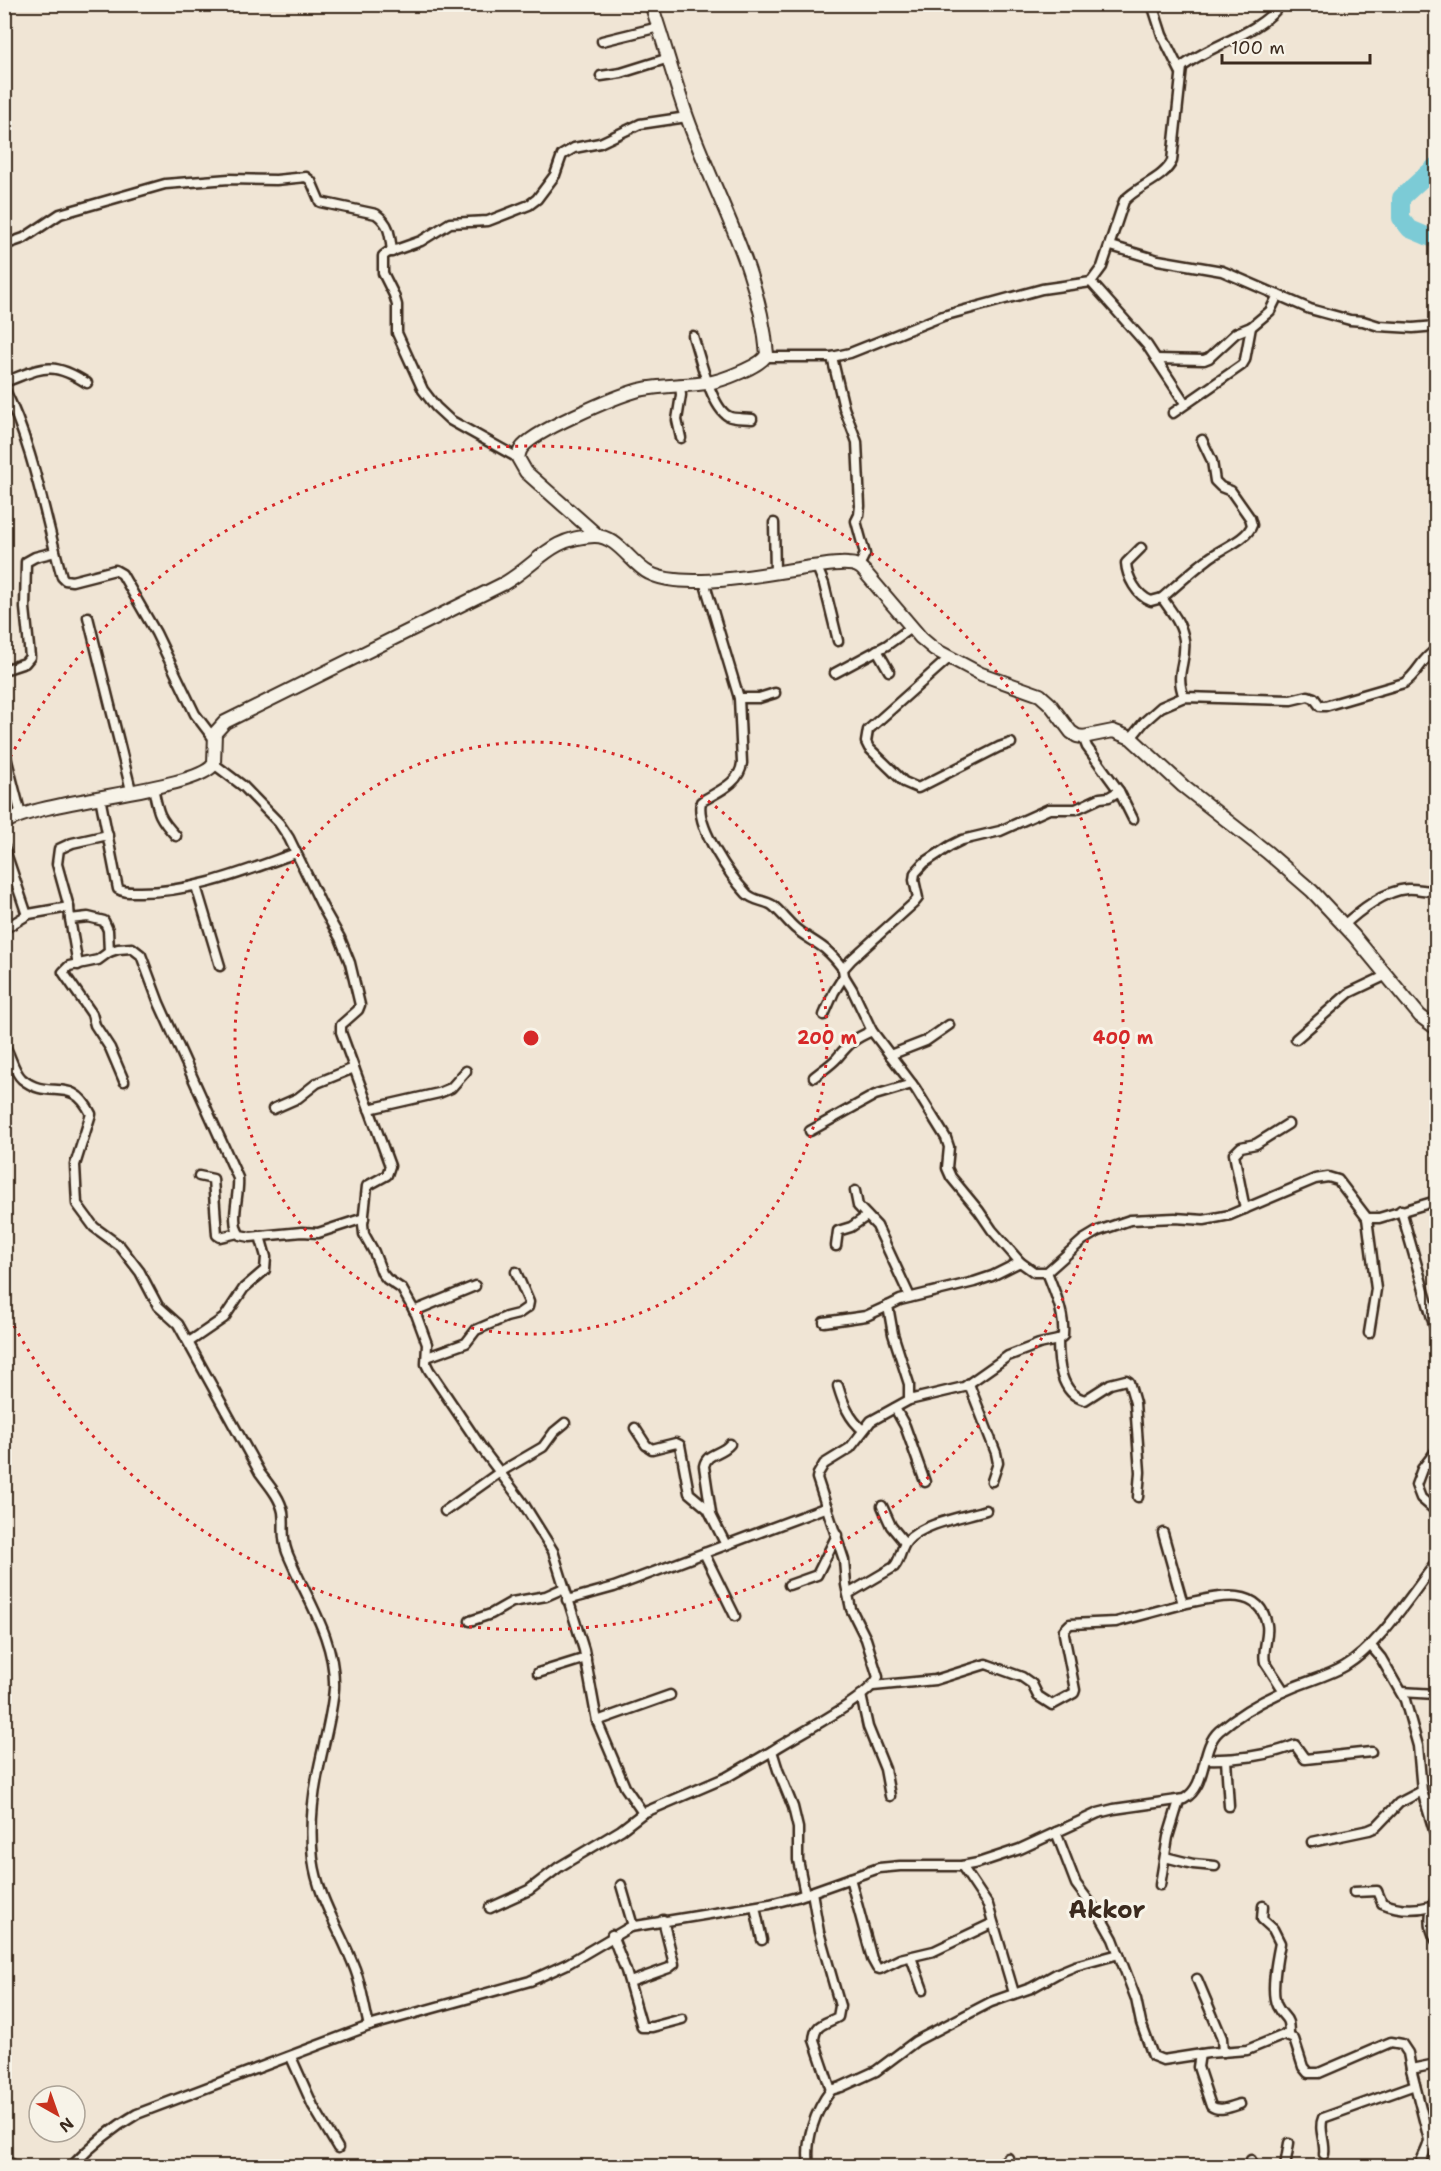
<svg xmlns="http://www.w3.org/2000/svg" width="1441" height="2171" viewBox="0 0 1441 2171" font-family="'Shantell Sans',sans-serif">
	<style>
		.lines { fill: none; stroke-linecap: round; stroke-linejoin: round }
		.river { stroke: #7bcbd6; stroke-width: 18 }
		.street-casing { stroke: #3b2a1e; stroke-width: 13 }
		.secondary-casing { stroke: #3b2a1e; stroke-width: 16 }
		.street { stroke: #f7f3e8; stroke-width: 8 }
		.secondary { stroke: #f7f3e8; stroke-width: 12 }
		.ring { fill: none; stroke: #d62828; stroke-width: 3; stroke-dasharray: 3 6 }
		.labels { text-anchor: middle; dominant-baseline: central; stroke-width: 6; stroke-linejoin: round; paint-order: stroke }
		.quarter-label { font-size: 24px; font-weight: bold; fill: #3b2a1e; stroke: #f7f3e8 }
		.centre { fill: #d62828; stroke: #f7f3e8; stroke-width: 3 }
		.ring-label { font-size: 18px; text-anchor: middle; font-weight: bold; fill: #d62828; stroke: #f7f3e8; stroke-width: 6; stroke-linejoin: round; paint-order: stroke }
	</style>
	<rect width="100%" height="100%" fill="#f0e5d5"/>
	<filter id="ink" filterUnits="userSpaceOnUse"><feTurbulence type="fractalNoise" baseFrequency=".0167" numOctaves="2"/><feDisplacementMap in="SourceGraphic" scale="12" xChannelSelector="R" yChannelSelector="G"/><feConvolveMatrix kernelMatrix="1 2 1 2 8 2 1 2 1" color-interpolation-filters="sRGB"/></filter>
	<g filter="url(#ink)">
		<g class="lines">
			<path class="river" d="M1436,166L1401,198V218L1410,229L1436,240"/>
			<defs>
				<g id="street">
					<path d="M1152,4L1162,35L1180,71"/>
					<path d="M602,41L659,27"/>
					<path d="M601,76L621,73L669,58"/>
					<path d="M4,245L24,238L60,214L165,184L229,179L276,180L306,177L311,181L320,202L376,214C390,224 390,235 392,252"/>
					<path d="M1111,246L1158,260L1222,271L1310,309L1350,320L1363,321L1379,326L1413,328L1436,326"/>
					<path d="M1091,282L1147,345L1185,403"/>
					<path d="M693,336C699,354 711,407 728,416C733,419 745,418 752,419"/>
					<path d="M766,357H832L850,353L943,316L1042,289L1091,282L1102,267L1124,201C1137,186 1164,179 1172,161L1182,67C1211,44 1258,35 1281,4"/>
					<path d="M832,357L844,408L857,442L860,506L859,515L856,521L865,554L859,566"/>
					<path d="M1156,359L1204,360L1209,358L1236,333L1251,327"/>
					<path d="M4,382C41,369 50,359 87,383"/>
					<path d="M680,384L681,395L677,420L681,438"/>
					<path d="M4,388C34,448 44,514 62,577L65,580L72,581L115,570L122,574L156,633L195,714L214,739"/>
					<path d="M1173,413L1242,365L1245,360L1251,327L1270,311L1278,295"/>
					<path d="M518,458L450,420L436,407L423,390L397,333V305L394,295L383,273V256L387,253L421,241L450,223L488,221L529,205L537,199L555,175L562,155L574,148L600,143L640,124L687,117"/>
					<path d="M774,523L775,572"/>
					<path d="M1141,548L1126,563C1127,577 1137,596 1151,601L1162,598"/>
					<path d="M817,567L824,584L838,641"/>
					<path d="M704,581L739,698L742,763C740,784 716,792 701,802C695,826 731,877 747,894C754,901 764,900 772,905C781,912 787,921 795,928C804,936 815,941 825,949C832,955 838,962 843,969"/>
					<path d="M88,617L131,790"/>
					<path d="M877,650L889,671"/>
					<path d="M949,658L868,730L866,742L869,748L904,782L918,788L999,747L1011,743"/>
					<path d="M4,670L25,663L30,657L25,608L26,562L35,557L55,552"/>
					<path d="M835,673L887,645L912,627"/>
					<path d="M1184,697C1174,672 1187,663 1184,640C1182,624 1171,611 1162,598C1177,585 1192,571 1208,559C1220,549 1247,540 1252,525L1250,518L1231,491L1221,487L1215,481L1212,461L1202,440"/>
					<path d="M739,698H759L775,693"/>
					<path d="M1083,737L1087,747L1119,791L1133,819"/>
					<path d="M1131,738L1144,722L1161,707L1184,697L1291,700L1308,696L1314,698L1320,706H1325L1404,683C1418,674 1420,660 1436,650"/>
					<path d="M4,749L21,815"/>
					<path d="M214,764L243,786L279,823L289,838L323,908L340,938L350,963L360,1005L358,1010L341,1025V1032L390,1166L387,1175L367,1186L363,1224L364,1234L374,1252L382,1273L387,1279L402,1289L416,1314L427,1344L426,1364L429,1370L483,1450L523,1503L553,1551L584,1650L597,1721L625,1787L643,1813L727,1777L772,1751"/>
					<path d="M153,787C158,812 158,817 176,836"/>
					<path d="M100,797L118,889C124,893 132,892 140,892C195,892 245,871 296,853"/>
					<path d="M4,847L27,915"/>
					<path d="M196,886L220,966"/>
					<path d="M69,907L57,864L59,849L72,843L108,835"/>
					<path d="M70,919L78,965"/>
					<path d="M1344,925C1359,911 1386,890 1407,889C1417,888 1427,892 1436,891"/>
					<path d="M4,929L29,914L69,907L70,919L88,917L104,921L108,930L109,952"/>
					<path d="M824,1015L834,992L844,976"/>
					<path d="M1296,1039L1349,993L1387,975"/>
					<path d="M4,1045C11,1055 13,1071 22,1079C50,1102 71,1074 91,1114L75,1165L77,1204L94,1227L120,1246L140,1272L158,1306L178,1324L260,1473C268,1484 280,1497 283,1512C285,1526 281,1536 287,1552C304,1595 336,1638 334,1688C332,1718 322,1748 317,1777C312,1803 310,1833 313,1859C318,1899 341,1931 355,1969C362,1987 364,2007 369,2026"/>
					<path d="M890,1055L926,1041L949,1025"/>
					<path d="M814,1077C821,1071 831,1065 837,1058C850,1043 853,1039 872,1031"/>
					<path d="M124,1081L110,1048L95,1025L92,1014L63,972L69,966L98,960L109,952L118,949L132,948L141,955L159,1003L238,1178C240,1195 229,1221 240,1235L250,1237L302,1232L318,1233L364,1218"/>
					<path d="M273,1109L298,1098L317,1083L354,1068"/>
					<path d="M369,1109L439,1093L451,1088L466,1071"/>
					<path d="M810,1131L875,1095L912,1084"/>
					<path d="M199,1176L213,1179L217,1235L220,1237L238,1233"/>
					<path d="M855,1191L858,1206L877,1226L910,1297"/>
					<path d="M1245,1209L1234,1154L1241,1147L1256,1144L1288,1124"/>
					<path d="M1401,1210L1436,1332"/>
					<path d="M1367,1218L1376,1289L1369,1333"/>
					<path d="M836,1246L838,1231L851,1227L867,1216"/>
					<path d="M1020,1262L992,1230L979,1211L951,1177L947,1168L949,1147L946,1138L915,1088L872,1031L852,989L844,976L843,969L851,960L914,903L918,898L914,880L915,873L924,863L950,846L962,840L1000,831L1049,809H1076L1100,798L1109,797L1119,791"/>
					<path d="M1047,1272C1055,1293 1065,1314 1063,1336L1058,1340C1058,1361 1060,1394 1085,1400L1110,1384L1126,1380L1129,1382L1135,1403L1140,1472L1138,1497"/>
					<path d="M414,1311L475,1286"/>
					<path d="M824,1322L866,1316L888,1306"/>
					<path d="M189,1342L224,1318L244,1288L265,1270L266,1257L260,1236"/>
					<path d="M427,1357L466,1343L476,1330L506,1317L518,1314L528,1307L529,1302L516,1272"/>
					<path d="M969,1384L996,1453L998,1463L992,1481"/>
					<path d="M838,1386C843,1403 849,1419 863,1430"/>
					<path d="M909,1400L964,1387L1008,1356L1039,1344L1058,1340"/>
					<path d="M895,1408L905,1426L925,1482"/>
					<path d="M635,1428L646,1445L652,1449L676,1443L680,1445L689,1493L708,1509L726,1545"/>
					<path d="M1436,1451L1422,1469L1416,1485L1421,1498L1436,1511"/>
					<path d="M882,1506L891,1526L905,1543"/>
					<path d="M445,1511L500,1472L543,1447L554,1432L565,1423"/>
					<path d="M711,1513L704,1466C707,1452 721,1455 730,1444"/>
					<path d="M704,1553L735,1616"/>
					<path d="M789,1585L817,1575L837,1535"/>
					<path d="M848,1594L894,1567C901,1559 900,1549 907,1541C923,1523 963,1517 986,1510"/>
					<path d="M567,1600L614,1587L827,1507"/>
					<path d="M1183,1604C1212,1598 1260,1583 1267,1625C1269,1637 1262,1650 1265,1662L1284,1691"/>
					<path d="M470,1621L491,1614L512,1602L546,1596L564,1588"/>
					<path d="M1371,1646L1381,1658L1405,1700L1418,1746L1422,1791L1436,1837"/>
					<path d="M538,1673L586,1658"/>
					<path d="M873,1686L935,1680L986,1664L1022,1677L1032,1684L1038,1696L1052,1705L1074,1693L1075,1690L1064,1634V1630L1070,1624L1116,1622L1183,1604L1163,1533"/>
					<path d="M1401,1692L1436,1694"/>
					<path d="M861,1695L868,1727L885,1769L890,1796"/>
					<path d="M597,1721L670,1695"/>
					<path d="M1205,1759C1234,1760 1268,1756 1295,1745L1305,1759L1371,1752"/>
					<path d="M1226,1760L1229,1806"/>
					<path d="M1425,1802L1436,1798"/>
					<path d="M1056,1832L1076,1884L1100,1916L1113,1939L1136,1999L1141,2023L1153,2056L1163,2060L1208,2053L1247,2050L1284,2035L1294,2039L1303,2067L1308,2073H1319L1391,2042L1402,2044L1408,2053L1411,2069"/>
					<path d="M1312,1842L1369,1830L1376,1827L1399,1803L1422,1791"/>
					<path d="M1165,1857L1193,1864L1215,1866"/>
					<path d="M962,1866L988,1905L1014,1993"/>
					<path d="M850,1878L872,1959L877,1968L880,1969L900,1959L934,1951L993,1923"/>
					<path d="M621,1885L633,1926"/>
					<path d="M1160,1885L1168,1837L1179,1801"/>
					<path d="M812,1892L819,1932L840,2006L838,2017C826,2024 815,2023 814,2040L831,2090"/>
					<path d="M1354,1892L1377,1891L1382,1903C1398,1910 1416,1910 1432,1906"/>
					<path d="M805,1894L798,1860V1828L793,1807L778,1770L772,1751C794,1736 870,1698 878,1677L866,1639L851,1609L846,1585L844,1560L817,1478L818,1474L824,1464L850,1448L871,1421L909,1400V1384L893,1334L888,1306L900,1300L974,1282L992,1276L1020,1262L1034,1272H1047L1083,1240L1098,1231L1130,1220L1175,1218L1204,1220L1230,1215L1315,1179L1328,1177L1338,1180L1367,1218H1379L1436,1201"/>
					<path d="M1436,1898C1429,1911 1428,1927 1436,1940"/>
					<path d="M1263,1906L1262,1919L1273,1929L1280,1943C1277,1958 1270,1992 1277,2006C1285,2022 1289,2013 1289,2036"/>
					<path d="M755,1907L762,1940"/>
					<path d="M490,1908L529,1890L559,1867L621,1830L643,1813"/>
					<path d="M612,1935L626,1971L642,2027H652L682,2019"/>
					<path d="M911,1957L923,1990"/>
					<path d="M1197,1979L1222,2038L1223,2052"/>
					<path d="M630,1982L669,1968L674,1964L663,1920"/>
					<path d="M1200,2054L1198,2067L1211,2106C1219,2112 1231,2107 1240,2104"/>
					<path d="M291,2057L313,2106L338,2148"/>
					<path d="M1324,2154C1326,2142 1318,2129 1323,2118L1415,2085"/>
					<path d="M1251,2160L1253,2166"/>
					<path d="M72,2166C91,2146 112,2128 137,2114L369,2026L530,1981L567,1964L630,1927L770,1904L797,1897L879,1868L900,1866H962L978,1863L1020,1849L1098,1813L1114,1809L1184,1799C1208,1786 1200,1748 1219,1731C1240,1713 1269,1697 1294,1687C1311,1680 1330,1675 1345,1666C1379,1646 1411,1594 1436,1563"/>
					<path d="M809,2166C805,2140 815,2111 831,2090L841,2087L876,2071L916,2041L991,2002L1031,1988L1058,1973L1075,1966L1119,1954"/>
					<path d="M999,2166L1008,2158"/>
					<path d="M1285,2166L1289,2143"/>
					<path d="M1420,2166C1421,2157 1428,2150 1429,2140L1411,2069L1436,2064"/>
				</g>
				<g id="secondary">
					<path d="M597,535L526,472L518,458C519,455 519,452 521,449C531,432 617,396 639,390C662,385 684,386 707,383C721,381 762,366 767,354C760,269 715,196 687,117C674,80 664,42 651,4"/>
					<path d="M4,823C45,798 196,791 214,764L215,733L225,722L503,584C537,565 550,537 594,536C617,535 631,564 649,573C664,581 686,581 703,581C739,580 776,572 812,567C823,566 836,563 848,564C855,564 860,566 864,571L921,638L934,649L981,674L1040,695L1050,704L1071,732L1077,736L1083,737L1113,731L1131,738L1183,786L1267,852L1312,891L1354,936L1420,1016L1436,1028"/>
					<path d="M4,2162L12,2166"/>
				</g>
			</defs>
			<use href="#street" class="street-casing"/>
			<use href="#secondary" class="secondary-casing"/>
			<use href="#street" class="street"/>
			<use href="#secondary" class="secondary"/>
		</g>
	</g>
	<g class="ring">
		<circle cx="531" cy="1038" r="296"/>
		<path d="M6 765A592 592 0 1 1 6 1311"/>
	</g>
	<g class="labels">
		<g class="quarter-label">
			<text x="1107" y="1910">Akkor</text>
		</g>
	</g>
	<circle cx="531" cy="1038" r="9" class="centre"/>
	<g class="ring-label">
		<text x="827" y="1044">200 m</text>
		<text x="1123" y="1044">400 m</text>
	</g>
	<rect width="1441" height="2171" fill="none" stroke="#f7f3e8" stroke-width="24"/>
	<rect x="12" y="12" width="1417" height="2147" fill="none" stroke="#3b2a1e" stroke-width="2" filter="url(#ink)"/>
	<g transform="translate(57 2114) rotate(140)"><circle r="28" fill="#f7f3e8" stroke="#aca397" stroke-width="1.5"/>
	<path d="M0-4.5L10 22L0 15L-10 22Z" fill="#c8321e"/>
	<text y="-9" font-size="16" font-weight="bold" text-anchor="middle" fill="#3b2a1e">N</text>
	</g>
	<path d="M1222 54v9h148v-9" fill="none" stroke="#3b2a1e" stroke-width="3"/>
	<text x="1231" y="54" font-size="18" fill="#3b2a1e" stroke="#f7f3e8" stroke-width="4.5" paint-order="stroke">100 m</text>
</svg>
